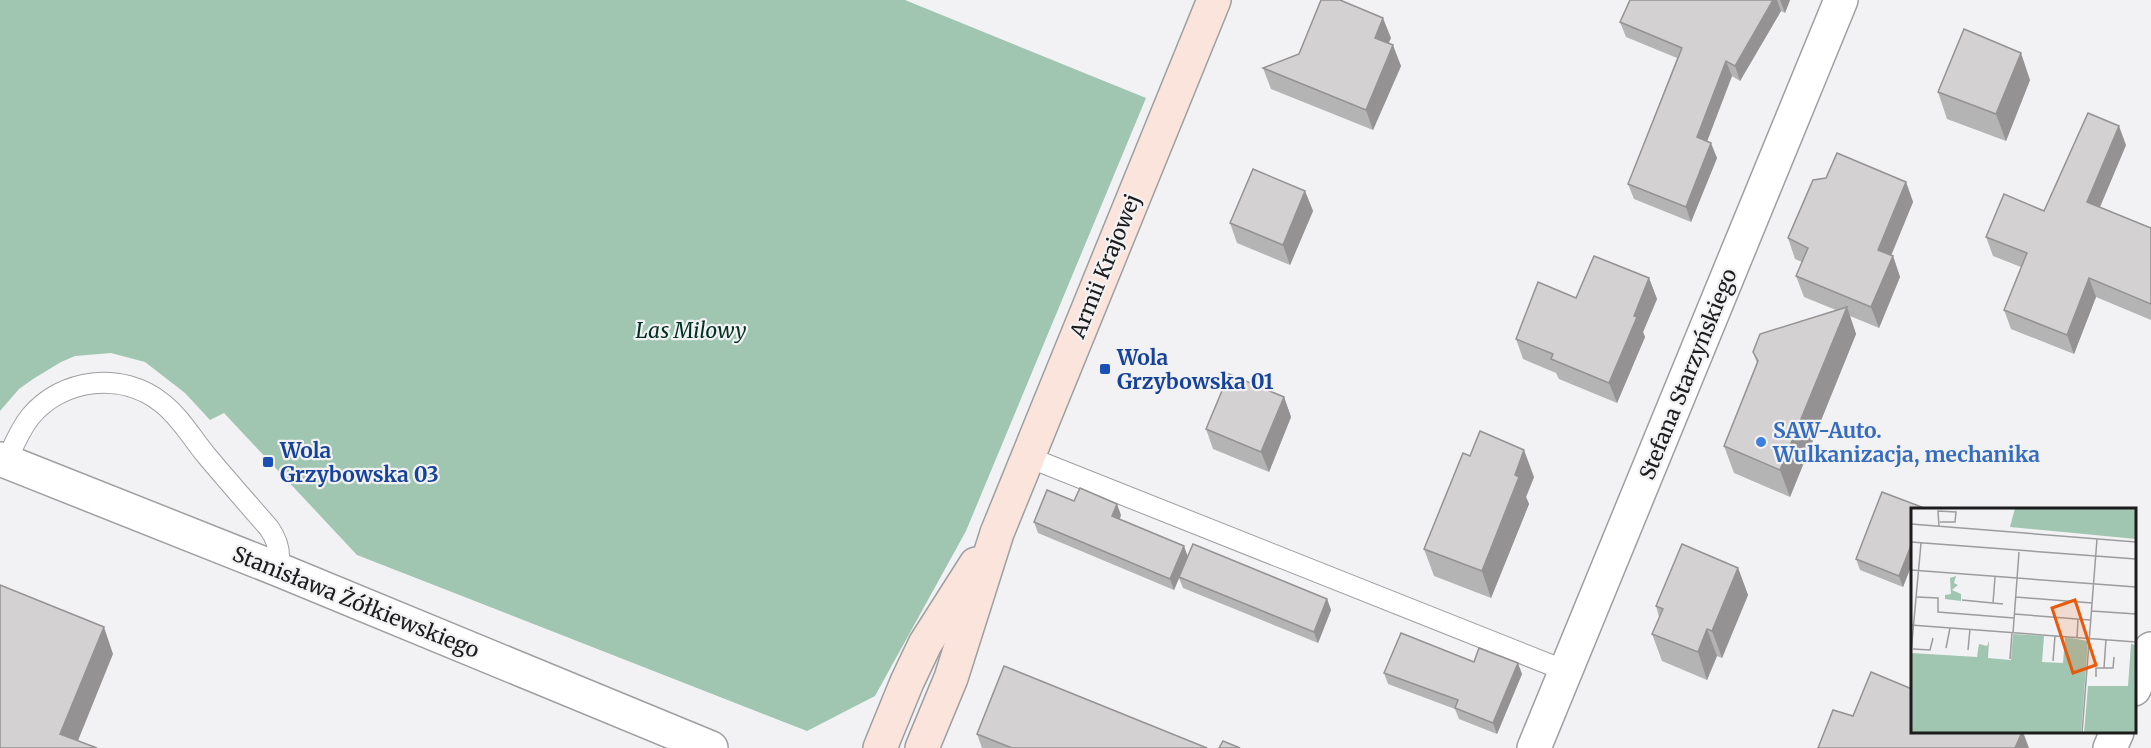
<svg xmlns="http://www.w3.org/2000/svg" width="2151" height="748" viewBox="0 0 2151 748" font-family="Merriweather,serif">
	<style>
		.forest { fill: #a0c5b1 }
		.lines { fill: none; stroke-linecap: round; stroke-linejoin: round }
		.lane-casing { stroke: #9e9fa0; stroke-width: 22 }
		.street-casing { stroke: #9e9fa0; stroke-width: 36 }
		.secondary-casing { stroke: #9e9fa0; stroke-width: 36 }
		.lane { stroke: #fff; stroke-width: 20 }
		.street { stroke: #fff; stroke-width: 33 }
		.secondary { stroke: #fbe4dc; stroke-width: 33 }
		.wall { fill: #b5b4b4 }
		.shaded-wall { fill: #949292 }
		.building { fill: #d3d1d1; stroke: #949292; stroke-width: 1.5 }
		.transit-dot { fill: #1a4fb4; stroke: #f2f2f4; stroke-width: 2 }
		.shop-dot { fill: #3f7fe0; stroke: #f2f2f4; stroke-width: 2 }
		.labels { text-anchor: middle; dominant-baseline: central; stroke-width: 4.5; stroke-linejoin: round; paint-order: stroke }
		.street-label { font-size: 21px; fill: #1c1c1d; stroke: #f2f2f4 }
		.park-label { font-size: 21px; font-style: italic; fill: #00321f; stroke: #f2f2f4 }
		.transit-label { font-size: 21px; font-weight: bold; fill: #164399; stroke: #f2f2f4; text-anchor: start }
		.shop-label { font-size: 21px; font-weight: bold; fill: #366cbe; stroke: #f2f2f4; text-anchor: start }
		.inset-road { fill: none; stroke: #9c9c9e; stroke-width: 1.5 }
		.view { fill: #e8590c; fill-opacity: 0.15; stroke: #e8590c; stroke-width: 3 }
		.inset-edge { fill: none; stroke: #1c1c1d; stroke-width: 3 }
	</style>
	<rect width="100%" height="100%" fill="#f2f2f4"/>
	<path class="forest" d="M0,0H905L1146,98L966,531L875,696L807,731L357,555L224,413L210,420L185,393L145,362L111,353L75,356L61,362L33,379L19,389L0,411Z"/>
	<g class="lines">
		<defs>
			<g id="lane">
				<path d="M1028,457L1566,671"/>
				<path d="M6,462C13,447 19,431 30,417C62,378 122,371 162,403C180,417 192,438 206,455C227,480 248,504 269,528C278,541 282,554 277,569"/>
			</g>
			<g id="street">
				<path d="M0,459L277,569L711,748"/>
				<path d="M2134,689L2151,649"/>
				<path d="M1534,748L1841,0"/>
				<path d="M2110,748L2117,732"/>
			</g>
			<g id="secondary">
				<path d="M880,748L907,682L925,644L976,564"/>
				<path d="M922,748L951,678L997,533L1214,0"/>
			</g>
		</defs>
		<use href="#lane" class="lane-casing"/>
		<use href="#street" class="street-casing"/>
		<use href="#secondary" class="secondary-casing"/>
		<use href="#lane" class="lane"/>
		<use href="#street" class="street"/>
		<use href="#secondary" class="secondary"/>
	</g>
	<g class="wall">
		<path d="M1630,0H1790L1785,13L1781,11L1740,81L1732,76L1707,141L1717,158L1691,222L1634,199L1628,184L1677,58L1626,37L1620,22Z"/>
		<path d="M1391,38L1388,43L1401,66L1373,130L1271,89L1263,68Z"/>
		<path d="M2030,80L2006,141L1947,119L1938,92Z"/>
		<path d="M2126,145L2100,207L2151,228V320L2096,297L2074,354L2011,329L2004,310L2021,267L1993,256L1986,237L2044,211Z"/>
		<path d="M1906,182L1913,202L1891,256H1893L1900,277L1879,328L1850,316L1856,334L1790,497L1734,473L1724,446L1757,363L1753,352L1836,310L1804,297L1796,276L1802,262L1795,259L1788,238Z"/>
		<path d="M1305,191L1313,211L1290,265L1237,243L1230,223Z"/>
		<path d="M1649,278L1657,299L1643,332L1645,337L1617,403L1559,379L1556,373L1523,359L1516,339L1576,298Z"/>
		<path d="M1284,397L1291,417L1269,472L1213,449L1206,429Z"/>
		<path d="M1534,477L1526,497L1529,504L1491,598L1434,576L1424,549Z"/>
		<path d="M1882,492L1927,509V510H1912V564L1903,587L1860,570L1856,559Z"/>
		<path d="M1074,501L1121,515L1120,519L1188,556L1327,599L1331,610L1318,643L1183,588L1179,578L1174,590L1038,533L1034,522Z"/>
		<path d="M1738,568L1748,595L1722,658L1717,656L1707,680L1662,661L1652,634L1659,617L1656,606Z"/>
		<path d="M1474,662L1522,674L1497,734L1459,719L1455,709L1388,684L1384,673Z"/>
		<path d="M977,734L1207,748H982Z"/>
	</g>
	<g class="shaded-wall">
		<path d="M1773,0H1777L1781,11L1740,81L1735,66Z"/>
		<path d="M1780,0H1790L1785,13Z"/>
		<path d="M1383,18L1391,38L1382,58L1375,38Z"/>
		<path d="M1393,45L1401,66L1373,130L1366,110Z"/>
		<path d="M2021,53L2030,80L2006,141L1996,114Z"/>
		<path d="M1726,61L1732,76L1703,152L1697,137Z"/>
		<path d="M2119,126L2126,145L2094,221L2087,202Z"/>
		<path d="M1711,143L1717,158L1691,222L1686,207Z"/>
		<path d="M1906,182L1913,202L1885,270L1878,250Z"/>
		<path d="M1305,191L1313,211L1290,265L1283,245Z"/>
		<path d="M1893,256L1900,277L1879,328L1871,307Z"/>
		<path d="M1649,278L1657,299L1643,332L1645,337L1617,403L1609,383L1634,316Z"/>
		<path d="M2089,278L2096,297L2074,354L2067,335Z"/>
		<path d="M1847,307L1856,334L1790,497L1780,470Z"/>
		<path d="M1284,397L1291,417L1269,472L1261,452Z"/>
		<path d="M1524,450L1534,477L1526,497L1529,504L1491,598L1482,571L1515,475Z"/>
		<path d="M1117,504L1121,515L1116,527L1112,516Z"/>
		<path d="M1912,543V564L1903,587L1899,576Z"/>
		<path d="M1184,546L1188,557L1174,590L1170,579Z"/>
		<path d="M1738,568L1748,595L1722,658L1712,631Z"/>
		<path d="M1327,599L1331,610L1318,643L1314,632Z"/>
		<path d="M104,627L113,654L75,748L60,734Z"/>
		<path d="M1707,629L1717,656L1707,680L1698,652Z"/>
		<path d="M1518,663L1522,674L1497,734L1493,723Z"/>
		<path d="M2022,732H2023L2029,748H2015Z"/>
	</g>
	<g class="building">
		<path d="M1321,0H1340L1383,18L1375,38L1393,45L1366,110L1263,68L1299,54Z"/>
		<path d="M1630,0H1773L1735,66L1726,61L1697,137L1711,143L1686,207L1628,184L1682,48L1620,22Z"/>
		<path d="M1964,29L2021,53L1996,114L1938,92Z"/>
		<path d="M2088,113L2119,126L2087,202L2151,228V304L2089,278L2067,335L2004,310L2027,253L1986,237L2004,194L2044,211Z"/>
		<path d="M1837,153L1906,182L1878,250L1893,256L1871,307L1796,276L1808,248L1788,238L1813,180L1826,178Z"/>
		<path d="M1253,169L1305,191L1283,245L1230,223Z"/>
		<path d="M1594,256L1649,278L1634,316L1637,317L1609,383L1551,359L1553,354L1516,339L1538,282L1576,298Z"/>
		<path d="M1847,307L1780,470L1724,446L1758,361L1753,352L1760,334Z"/>
		<path d="M1229,374L1284,397L1261,452L1206,429Z"/>
		<path d="M1480,431L1524,450L1515,475L1519,477L1482,571L1424,549L1463,453L1470,456Z"/>
		<path d="M1080,488L1117,504L1112,516L1184,546L1170,579L1034,522L1047,490L1074,501Z"/>
		<path d="M1882,492L1927,509L1926,510H1912V543L1899,576L1856,559Z"/>
		<path d="M1193,544L1327,599L1314,632L1179,577Z"/>
		<path d="M1682,544L1738,568L1712,631L1707,629L1698,652L1652,634L1663,609L1656,606Z"/>
		<path d="M0,585L104,627L60,734L97,748H0Z"/>
		<path d="M1401,633L1474,662L1479,648L1518,663L1493,723L1455,708L1458,700L1384,673Z"/>
		<path d="M1004,666L1207,748H1012L977,734Z"/>
		<path d="M1871,672L1912,689V732H2022L2015,748H1818L1833,710L1853,716Z"/>
		<path d="M1223,741L1240,748H1219Z"/>
	</g>
	<g class="transit-dot">
		<rect x="1099" y="363" width="12" height="12" rx="3"/>
		<rect x="262" y="456" width="12" height="12" rx="3"/>
	</g>
	<circle class="shop-dot" cx="1761" cy="442" r="6"/>
	<g class="labels">
		<g class="street-label">
			<text transform="translate(1105 266) rotate(-68)">Armii Krajowej</text>
			<text transform="translate(1688 374) rotate(-68)">Stefana Starzyńskiego</text>
			<text transform="translate(356 602) rotate(22)">Stanisława Żółkiewskiego</text>
		</g>
		<g class="park-label">
			<text x="691" y="330">Las Milowy</text>
		</g>
		<g class="transit-label">
			<text x="1117" y="357">Wola<tspan x="1117" dy="24">Grzybowska 01</tspan></text>
			<text x="280" y="450">Wola<tspan x="280" dy="24">Grzybowska 03</tspan></text>
		</g>
		<g class="shop-label">
			<text x="1773" y="430">SAW-Auto.<tspan x="1773" dy="24">Wulkanizacja, mechanika</tspan></text>
		</g>
	</g>
	<g transform="translate(1911 508)">
		<rect width="225" height="225" fill="#f2f2f4"/>
		<path d="M104,0H225V31L99,19ZM45,68L43,75L47,77L41,82L50,86V93L34,91V87L40,86L39,70ZM102,126L133,128L131,154L152,155L154,129L177,133L170,225H0V145L66,149L68,136L76,138L78,133L77,150L100,152ZM220,136L225,137V225H173L177,178H217Z" fill="#a0c5b1"/>
		<path class="inset-road" d="M0,16L225,34M28,18L27,3L45,4L44,14H29M0,34L225,51M0,62L225,79M6,89L27,90V104L103,110M105,89L181,95M51,92L92,96M82,95L84,69M181,103L225,106M103,106L179,112M0,117L225,134M102,125L108,44M166,129L167,111M35,140L39,120M2,141L19,142L22,130M57,142L59,121M0,145L10,35M99,151L101,124M142,153L144,128M193,160L195,131M185,169V160H202L203,149M171,225L186,31"/>
		<path class="view" d="M164,92L185,157L162,165L141,100Z"/>
		<rect width="225" height="225" class="inset-edge"/>
	</g>
</svg>
